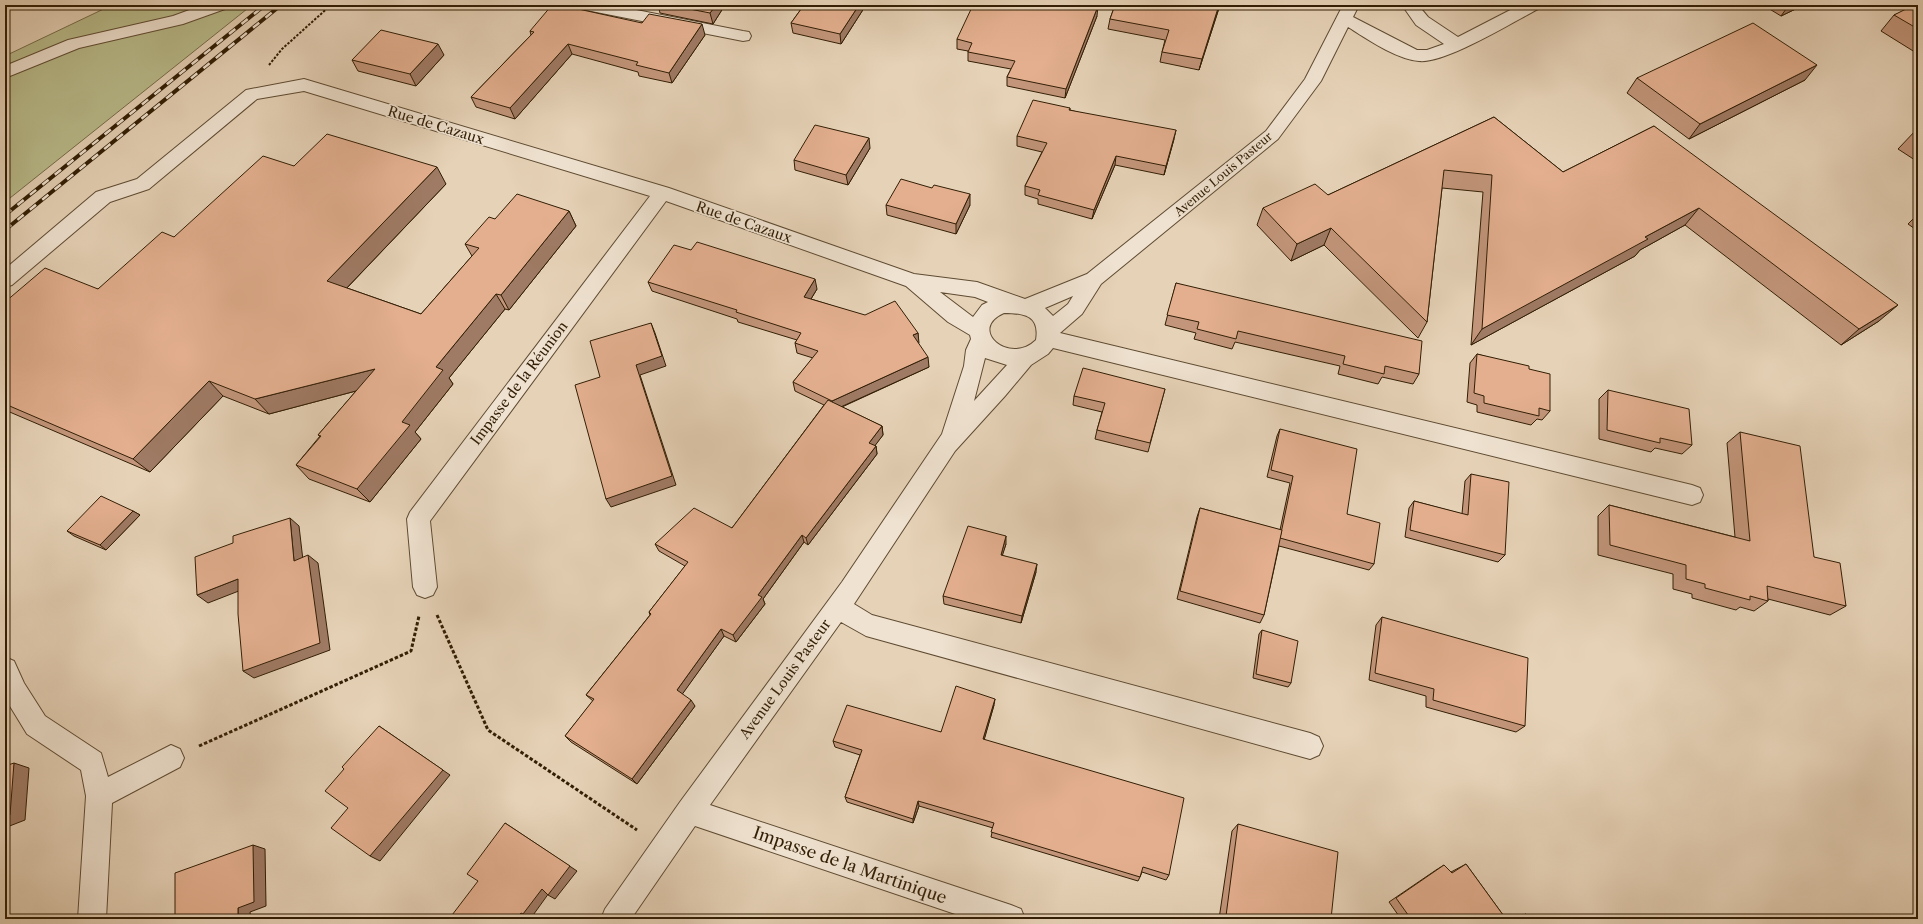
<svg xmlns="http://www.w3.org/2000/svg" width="1923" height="924" viewBox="0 0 1923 924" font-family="'Libre Caslon Text',serif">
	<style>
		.green { fill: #b9bb8b; stroke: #766c48 }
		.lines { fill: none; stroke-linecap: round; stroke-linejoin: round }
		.minor-casing { stroke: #5f4b32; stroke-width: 2 }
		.path-far1 { stroke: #321e05; stroke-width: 2; stroke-dasharray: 2.5 1.5; stroke-linecap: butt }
		.path { stroke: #321e05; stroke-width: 3; stroke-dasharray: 3.5 2; stroke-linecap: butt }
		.minor { fill: #efe2d0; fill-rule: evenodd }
		.rail-casing { stroke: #321e05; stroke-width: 4 }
		.rail { stroke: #efe2d0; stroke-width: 2.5; stroke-dasharray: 8; stroke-linecap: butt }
		.wall { fill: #c3967b; stroke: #321e05 }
		.shaded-wall { fill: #9f7a64; stroke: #321e05 }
		.building { fill: #e3af8f; stroke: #321e05 }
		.labels { text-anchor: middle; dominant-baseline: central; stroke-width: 3.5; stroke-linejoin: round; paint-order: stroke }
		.far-street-label { font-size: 12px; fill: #321e05; stroke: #efe2d0 }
		.street-label { font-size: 14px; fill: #321e05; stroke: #efe2d0 }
		.near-street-label { font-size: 17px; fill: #321e05; stroke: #efe2d0 }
	</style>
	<rect width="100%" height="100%" fill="#e6d2b7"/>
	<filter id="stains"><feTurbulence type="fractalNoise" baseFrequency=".005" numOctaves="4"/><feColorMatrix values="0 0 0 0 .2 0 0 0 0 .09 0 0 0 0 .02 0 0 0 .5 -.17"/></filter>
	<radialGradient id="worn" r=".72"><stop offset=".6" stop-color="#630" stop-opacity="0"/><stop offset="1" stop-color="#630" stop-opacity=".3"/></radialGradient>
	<path class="green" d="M112,5H252L5,202V56Z"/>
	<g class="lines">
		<defs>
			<g id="minor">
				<path d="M203,5H227L225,9L183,24L79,48L5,78V66L68,40L173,16Z"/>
				<path d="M578,5H611L743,31L749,32L751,36L749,40L743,41L586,10L580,9Z"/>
				<path d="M1343,5H1359L1353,17L1417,50H1427L1444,44L1416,25L1402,5H1418L1428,17L1458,37L1520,5H1540L1538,9C1513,22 1445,64 1419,61C1396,59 1367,39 1348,27L1321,81L1278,139L1101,284L1082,314L1060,333L1692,485L1700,488L1703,495L1700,502L1692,505L1053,348L1048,354L1031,365L1005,396L955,451L854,604L872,615L1310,733L1319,737L1323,746L1319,755L1310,759L866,636L841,622L710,805L1011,905L1021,909L1025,919H970L695,826L631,919H601L605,909L680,802L842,582L942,434L964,366L966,350L971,339L970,335L948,322L906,286L666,201L430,521L437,587L433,595L425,598L417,595L413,587L407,519L410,512L650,196L304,91L257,99L149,189L110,202L12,285L5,287V269L96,192L137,179L246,90L304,79L669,188L914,274L977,282L1025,299L1087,274L1266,131L1305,79ZM940,292L975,297L988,302L982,305L973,317ZM1073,296L1068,304L1053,316L1045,308ZM1004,313C1025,313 1040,316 1036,340C1009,366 967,329 1004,313ZM985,358L1007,365L974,401Z"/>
				<path d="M5,657L14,661L24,683L45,716L101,753L108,777L171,745L180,749L184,758L180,767L112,803L106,919H78L86,796L81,770L27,734L5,698Z"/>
			</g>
		</defs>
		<use href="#minor" class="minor-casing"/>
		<path class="path-far1" d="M269,65L282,49L331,5"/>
		<g class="path">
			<path d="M437,615L488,730L637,830"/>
			<path d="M199,746L411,651L419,616"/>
		</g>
		<use href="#minor" class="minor"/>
		<defs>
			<g id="rail">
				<path d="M5,215L265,5"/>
				<path d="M5,230L281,5"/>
			</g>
		</defs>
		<use href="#rail" class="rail-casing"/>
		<use href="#rail" class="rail"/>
	</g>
	<g class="wall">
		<path d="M658,5H725L713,24L660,13Z"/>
		<path d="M804,5H866L841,44L793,33L791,23Z"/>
		<path d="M1115,5H1220L1199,70L1160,62L1162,52L1165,40L1108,29L1110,19Z"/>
		<path d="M1763,5H1804L1781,16Z"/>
		<path d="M1918,5V54L1881,31L1894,15Z"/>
		<path d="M1097,16L1065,98L1007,86V77L1011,69L968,61V51L957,49V39Z"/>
		<path d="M642,23L705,35L672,83L639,76L638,72L572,54L515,119L476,107L471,97L531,35L530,31Z"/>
		<path d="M444,55L416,86L358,71L352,60Z"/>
		<path d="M1637,78L1805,80L1689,139L1627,93Z"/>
		<path d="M1070,108V110L1174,139L1164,175L1115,165L1092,219L1038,204V199L1025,195V186L1042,152L1017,146V136Z"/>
		<path d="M1494,117L1563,172L1654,126L1879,321L1841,345L1685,225L1640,250L1635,256L1471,345L1483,192L1442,188L1427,322L1418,338L1324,245L1291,261L1257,225L1263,208L1328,195Z"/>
		<path d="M1917,129H1918V162L1898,149Z"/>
		<path d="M870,148L848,185L795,170L794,160Z"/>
		<path d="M294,166L446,184L347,288L421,314L472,256L465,244L495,219L569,211L576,226L509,310L505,309L449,378L453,384L415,432L421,439L370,502L309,479L296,465L320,436L318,435L356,391L269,414L223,396L150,472L5,410V302L98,289L174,237Z"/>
		<path d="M886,205H970L956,234L887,215Z"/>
		<path d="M1918,214V231L1908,224Z"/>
		<path d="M648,282L817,289L811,299L918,333V343L929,367L842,407L882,426L883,435L875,445L876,446L877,454L808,545L804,542L763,599L765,604L736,642L724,636L682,694L695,706L637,784L571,742L565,736L593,701L586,695L650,615L649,612L685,566L659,551L655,544L732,528L824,405L795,391L793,382L813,358L797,353L795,343L797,340L738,322L737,319L652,291Z"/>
		<path d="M1176,283L1419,374L1413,384L1382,377L1378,384L1338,374L1340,366L1235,342L1232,349L1194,339L1196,333L1165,325Z"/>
		<path d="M1477,354L1529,369L1550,411L1542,420L1537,419L1531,425L1477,412V405L1467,402L1470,363Z"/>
		<path d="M1165,389L1148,452L1095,439L1097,430L1102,412L1073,405L1074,396Z"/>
		<path d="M1608,390L1692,445L1682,454L1655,448L1651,452L1599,439V399Z"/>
		<path d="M1280,429L1347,514L1374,564L1369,570L1279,546L1264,615L1260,623L1177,599L1197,517L1200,508L1280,530L1290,483L1267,477L1277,436Z"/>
		<path d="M1740,432L1814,557L1846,606L1830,615L1768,599V601L1754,611L1740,607L1736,610L1692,598V594L1673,589V574L1598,555V516L1609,505L1735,537L1727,443Z"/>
		<path d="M1471,474L1505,555L1498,562L1405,537L1409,508L1414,501L1462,514L1465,481Z"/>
		<path d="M133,511L140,515L106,550L74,536L67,531Z"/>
		<path d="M1006,544L1002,555L1036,572L1021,623L944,604L943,596Z"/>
		<path d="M1382,617L1525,726L1516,732L1426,707V696L1369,680L1376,625Z"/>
		<path d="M1262,630L1291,683L1288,687L1253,678L1259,634Z"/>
		<path d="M994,705L984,739L1169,875L1166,880L1142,872L1140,877L1138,881L991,837L993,828L919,806L913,823L847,802L845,797L860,755L835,747L833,741L941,732Z"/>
		<path d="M1238,824L1331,919H1219L1232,831Z"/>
		<path d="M1466,864L1506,919H1401L1389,902L1436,870L1444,865L1451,872Z"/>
		<path d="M1526,914L1531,919H1514L1517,917Z"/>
	</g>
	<g class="shaded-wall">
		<path d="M716,5H725L713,24L710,13Z"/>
		<path d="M859,5H866L841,44L840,34Z"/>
		<path d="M1219,5H1220L1199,70L1202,59Z"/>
		<path d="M1789,5H1804L1781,16Z"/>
		<path d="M1098,6L1097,16L1065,98L1066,89Z"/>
		<path d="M702,24L705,35L672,83L669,73Z"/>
		<path d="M438,44L444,55L416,86L410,74Z"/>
		<path d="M568,44L572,54L515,119L510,108Z"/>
		<path d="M1817,65L1805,80L1689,139L1700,124Z"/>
		<path d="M1176,130L1174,139L1164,175L1166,166Z"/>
		<path d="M869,138L870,148L848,185L846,175Z"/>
		<path d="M1116,156L1115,165L1092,219L1094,210Z"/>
		<path d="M437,167L446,184L339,296L327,281Z"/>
		<path d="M970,194V205L956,234V224Z"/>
		<path d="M1699,208L1685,225L1640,250L1635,256L1471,345L1482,329L1645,237Z"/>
		<path d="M569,211L576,226L509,310L501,295Z"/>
		<path d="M1331,228L1324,245L1291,261L1297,244Z"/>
		<path d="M815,279L817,289L806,307L804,297Z"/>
		<path d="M496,294L505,309L449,378L453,384L415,432L421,439L370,502L357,489L402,422L436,367Z"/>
		<path d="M1898,305L1879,321L1841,345L1859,329Z"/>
		<path d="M651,323L655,333L666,366L640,375L676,485L611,507L606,499L636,365Z"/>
		<path d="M918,333L919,343L913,345V335Z"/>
		<path d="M928,357L929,367L834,410L832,401Z"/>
		<path d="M375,369L386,383L269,414L255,399Z"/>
		<path d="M209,381L223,396L150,472L133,459Z"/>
		<path d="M882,426L883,435L871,451L869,443Z"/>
		<path d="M876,446L877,454L808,545L806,538Z"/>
		<path d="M133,511L140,515L106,550L100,545Z"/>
		<path d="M290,518L299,526L304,569L294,561Z"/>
		<path d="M802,535L804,542L763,599L765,604L736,642L733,635L758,595Z"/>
		<path d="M1006,536V544L1000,563L1001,555Z"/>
		<path d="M308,555L318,563L330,650L254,678L243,671Z"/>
		<path d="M1037,564L1036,572L1021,623L1022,616Z"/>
		<path d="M238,579L249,587L208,603L197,595Z"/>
		<path d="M721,629L724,636L681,696L677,690Z"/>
		<path d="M995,699L994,705L983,744V739Z"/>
		<path d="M691,700L695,706L637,784L632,779Z"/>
		<path d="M379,726L450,775L380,861L370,856Z"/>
		<path d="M14,763L29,768L25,820L7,827L5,867V817Z"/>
		<path d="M918,801L919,806L913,823V819Z"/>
		<path d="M505,823L577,871L555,899L548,895Z"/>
		<path d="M253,845L265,849L266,906L250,912L251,919H238V908Z"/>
		<path d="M542,889L549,893L531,918L528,917L527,919H516L521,913Z"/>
		<path d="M5,901H6L5,916Z"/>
	</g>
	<g class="building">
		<path d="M552,5H560L642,23L649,14L702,24L669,73L636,65L638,62L568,44L510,108L471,97L534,32L530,31Z"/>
		<path d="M669,5H716L710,13Z"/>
		<path d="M804,5H859L840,34L791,23Z"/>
		<path d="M973,5H1062L1066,6V5H1092L1098,6L1066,89L1007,77L1015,61L968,52L972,43L957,39Z"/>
		<path d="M1115,5H1219L1202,59L1162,52L1169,30L1110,19Z"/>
		<path d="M1914,5H1918V29L1894,15Z"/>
		<path d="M1753,23L1817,65L1700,124L1637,78Z"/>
		<path d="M381,30L438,44L410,74L352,60Z"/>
		<path d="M1033,100L1070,108L1069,110L1176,130L1166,166L1116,156L1094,210L1038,195L1040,190L1025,186L1047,143L1017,136Z"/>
		<path d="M1494,117L1563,172L1654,126L1898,305L1859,329L1699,208L1645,237L1648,239L1482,329L1492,175L1444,170L1427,322L1331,228L1297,244L1263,208L1315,184L1328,195Z"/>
		<path d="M815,125L869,138L846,175L794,160Z"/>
		<path d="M327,134L437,167L327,281L421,314L479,248L465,244L489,217L495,219L517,194L569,211L501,295L496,294L436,367L443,370L402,422L410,425L357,489L296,465L321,436L318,435L375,369L255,399L209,381L133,459L5,404V302L45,268L98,289L162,232L174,237L263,156L294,166Z"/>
		<path d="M901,179L932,188L934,185L970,194L956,224L886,205Z"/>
		<path d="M697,242L815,279L804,297L865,315L895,301L918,333L913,335L928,357L832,401L793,382L818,351L795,343L801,333L736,312L737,310L648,282L674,245L691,250Z"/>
		<path d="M1176,283L1422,341L1419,374L1385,366L1384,374L1343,364L1345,356L1238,331L1236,339L1197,329L1199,322L1167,315Z"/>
		<path d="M651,323L662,356L636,365L672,476L606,499L575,385L600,377L590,341Z"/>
		<path d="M1477,354L1529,366V369L1550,374V411L1539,408V416L1484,403V396L1474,393Z"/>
		<path d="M1083,368L1165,389L1150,443L1097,430L1105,403L1074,396Z"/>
		<path d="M1608,390L1689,409L1692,445L1660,438V443L1607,430Z"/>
		<path d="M828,400L882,426L869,443L876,446L806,538L802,535L758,595L762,597L733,635L721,629L677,690L691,700L632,779L565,736L594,699L586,695L651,614L649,612L688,562L655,544L694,508L732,528Z"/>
		<path d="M1280,429L1357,449L1347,514L1380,523L1374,564L1280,538L1293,476L1271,470Z"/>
		<path d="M1740,432L1800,446L1814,557L1840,563L1846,606L1767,586L1768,601L1750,596V600L1705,588V584L1686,579V565L1610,545L1609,505L1750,541Z"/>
		<path d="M1471,474L1509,482L1505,555L1410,530L1414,501L1468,515Z"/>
		<path d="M101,496L133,511L100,545L67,531Z"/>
		<path d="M1200,508L1282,530L1264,615L1180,591Z"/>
		<path d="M290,518L294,561L308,555L320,643L243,671L238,614V579L197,595L195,557L233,543V536Z"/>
		<path d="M968,526L1006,536L1001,555L1037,564L1022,616L943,596Z"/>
		<path d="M1382,617L1528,658L1525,726L1433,700L1434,689L1375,673Z"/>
		<path d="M1262,630L1298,641L1291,683L1256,674Z"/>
		<path d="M956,686L995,699L983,739L1184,798L1169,875L1143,867L1140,877L991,832L994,823L918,801L913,819L845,797L862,750L833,741L847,705L941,732Z"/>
		<path d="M379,726L443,770L370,856L331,828L348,808L325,791L344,769L342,767Z"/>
		<path d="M14,763L10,815L5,817V766Z"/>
		<path d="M505,823L570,866L548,895L542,889L523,914L521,913L516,919H449L478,881L467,874Z"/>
		<path d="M1238,824L1338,852L1331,919H1235L1226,916Z"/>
		<path d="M253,845L254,902L238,908V919H175V873Z"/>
		<path d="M1466,864L1506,919H1411L1396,898L1444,865L1452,873Z"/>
		<path d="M1526,914L1531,919H1517Z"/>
	</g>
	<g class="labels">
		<g class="far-street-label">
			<text transform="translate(1223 174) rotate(-40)">Avenue Louis Pasteur</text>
		</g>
		<g class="street-label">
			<text transform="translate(436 125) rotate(17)">Rue de Cazaux</text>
			<text transform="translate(744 222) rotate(19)">Rue de Cazaux</text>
			<text transform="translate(519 383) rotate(-53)">Impasse de la Réunion</text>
			<text transform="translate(785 679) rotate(-54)">Avenue Louis Pasteur</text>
		</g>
		<g class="near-street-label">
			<text transform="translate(850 865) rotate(19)">Impasse de la Martinique</text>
		</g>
	</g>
	<rect width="1923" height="924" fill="none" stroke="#e6d2b7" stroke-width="20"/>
	<rect x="6" y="6" width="1911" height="912" fill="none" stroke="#321e05" stroke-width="2"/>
	<rect x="10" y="10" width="1903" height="904" fill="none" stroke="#321e05"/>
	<rect width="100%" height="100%" filter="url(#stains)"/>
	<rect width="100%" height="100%" fill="url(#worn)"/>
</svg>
